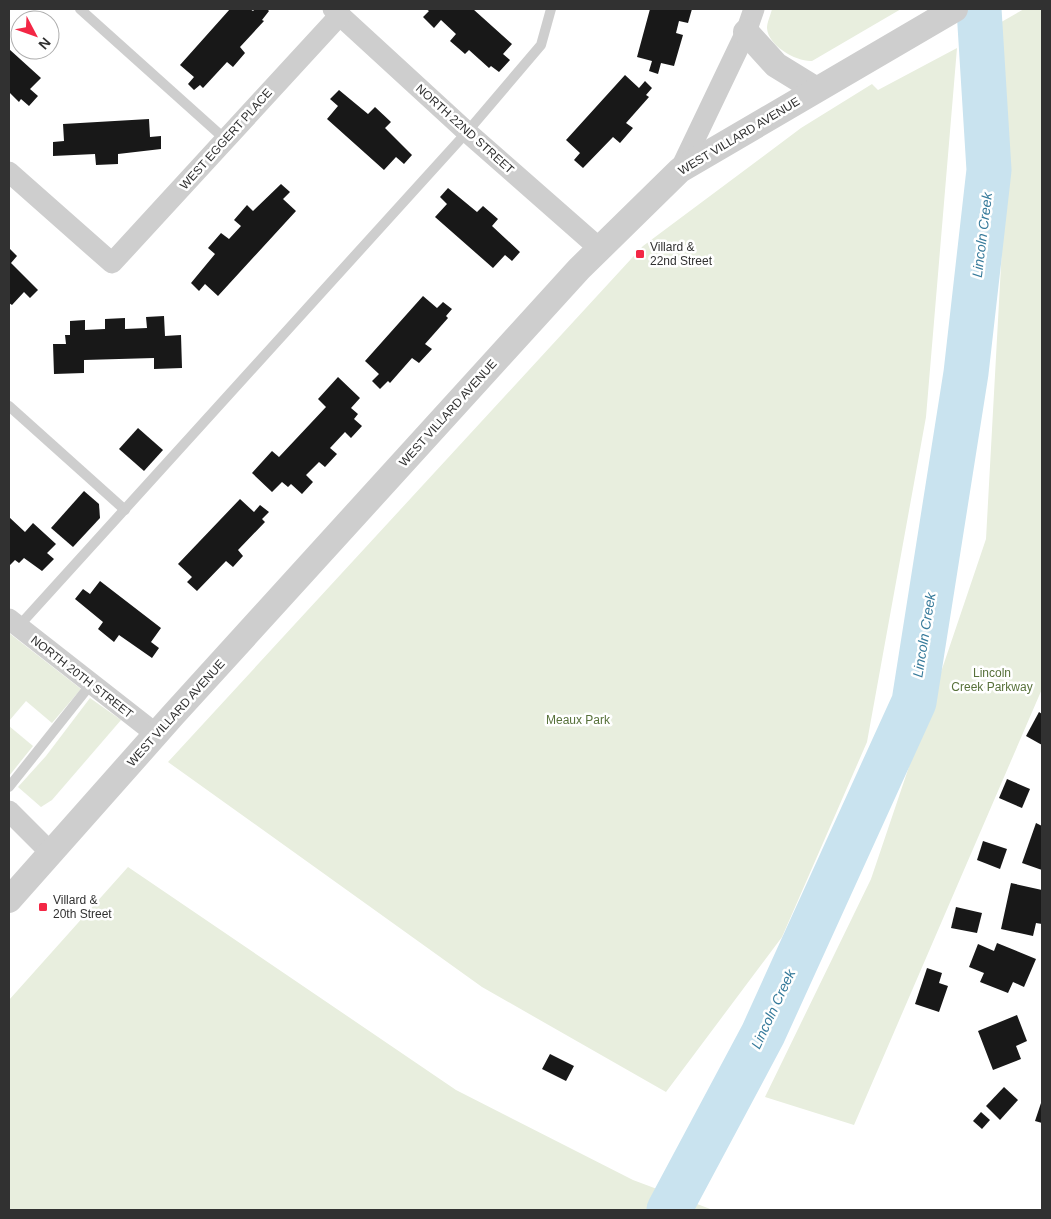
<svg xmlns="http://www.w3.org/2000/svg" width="1051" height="1219" viewBox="0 0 1051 1219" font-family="Helvetica,sans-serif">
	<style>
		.green { fill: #e8eede }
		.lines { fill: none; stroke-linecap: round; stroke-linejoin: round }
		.river { stroke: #c9e3ef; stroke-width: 45 }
		.building { fill: #181818 }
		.service { stroke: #cecece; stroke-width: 10 }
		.minor { stroke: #cecece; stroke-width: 21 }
		.tertiary { stroke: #cecece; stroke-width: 26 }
		.poi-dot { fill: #f32745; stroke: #fff; stroke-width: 2 }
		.labels { text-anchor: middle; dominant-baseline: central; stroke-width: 5; stroke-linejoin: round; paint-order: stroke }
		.street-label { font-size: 12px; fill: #313131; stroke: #fff }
		.poi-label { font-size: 12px; fill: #313131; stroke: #fff; text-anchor: start }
		.park-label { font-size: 12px; fill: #57713a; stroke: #fff }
		.water-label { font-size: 14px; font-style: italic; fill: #377b9b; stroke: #fff }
	</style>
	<rect width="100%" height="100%" fill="#fff"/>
	<g class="green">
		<path d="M772,9H901L812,61C797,62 768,46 767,28C767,22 771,14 772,9Z"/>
		<path d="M1024,9H1042V689L854,1125L765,1097L871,879L986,539L1008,138L989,29Z"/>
		<path d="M957,48L926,417L867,742L782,937L666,1092L482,987L168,762L643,246L801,128L872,84L878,90Z"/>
		<path d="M9,633L81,689L52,723L26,701L9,721Z"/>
		<path d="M90,698L121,720L52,800L41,807L18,787L46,756Z"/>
		<path d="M9,726L33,746L9,776Z"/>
		<path d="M128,867L456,1090L633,1180L713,1210H9V1000Z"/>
	</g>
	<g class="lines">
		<path class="river" d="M669,1210L763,1034L914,702L966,373L989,170L979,9"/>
	</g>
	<g class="building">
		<path d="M230,9H250L253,11L255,9H267L269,11L262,20L264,21L240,47L245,53L233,67L227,62L203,88L200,85L194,90L188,84L194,77L180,65Z"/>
		<path d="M426,9H473L512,44L503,54L510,60L499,72L491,66L489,68L469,50L465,54L450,41L456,34L441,20L434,28L423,17L429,11Z"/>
		<path d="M650,9H692L688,23L679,21L676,33L683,35L674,66L661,63L658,74L649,71L652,61L637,57Z"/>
		<path d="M9,49L41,78L30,89L38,96L29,106L21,99L19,102L9,92Z"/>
		<path d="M625,75L639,88L645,81L652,88L646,95L649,97L626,123L633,128L620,143L613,137L583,168L574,160L580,153L566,140Z"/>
		<path d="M339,90L368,114L375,107L391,122L385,128L412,155L404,164L396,157L384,170L327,119L338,106L330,99Z"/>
		<path d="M149,119L150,137L161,136V149L118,154V164L96,165L95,154L53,156V142L64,141L63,124Z"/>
		<path d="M281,184L290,192L283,199L296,211L218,296L205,284L199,291L191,283L215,254L208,248L221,233L229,239L241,226L234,220L247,205L253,211Z"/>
		<path d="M448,188L477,212L483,206L498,219L492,226L520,252L512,261L505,255L493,268L435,217L447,204L440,197Z"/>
		<path d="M9,248L17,256L11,263L38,290L30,298L24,292L12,305L9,303Z"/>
		<path d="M423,296L437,308L443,302L452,309L446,316L448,318L425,344L432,349L419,363L412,358L390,383L388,381L380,389L372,381L379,374L365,361Z"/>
		<path d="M164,316L165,336L181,335L182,368L154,369V358L84,360V373L54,374L53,344H66L65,335H70V321L85,320V330L105,329V319L125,318V329L147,328L146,317Z"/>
		<path d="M338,377L360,398L351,408L358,414L354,419L362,426L351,438L345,432L330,448L337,454L325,467L319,462L306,475L313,482L302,494L291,484L288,487L282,482L272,492L252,473L272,451L279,457L326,407L318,399Z"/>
		<path d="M138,428L163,450L144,471L119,449Z"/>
		<path d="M84,491L99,504L100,518L73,547L51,528Z"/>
		<path d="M240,499L254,512L260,505L269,512L262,519L265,522L238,550L243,556L233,567L226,561L197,591L187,582L192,577L178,564Z"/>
		<path d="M9,517L25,532L33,523L56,544L47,553L54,559L42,571L24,558L19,563L15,560L9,566Z"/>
		<path d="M100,581L161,628L151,642L159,648L152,658L119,635L114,642L98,629L103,622L75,599L83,589L90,594Z"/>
		<path d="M1039,712L1042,714V745L1026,736Z"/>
		<path d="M1007,779L1030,789L1022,808L999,798Z"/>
		<path d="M1036,823L1042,826V870L1022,863Z"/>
		<path d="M983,841L1007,849L1000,869L977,860Z"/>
		<path d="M1011,883L1042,890V924L1036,923L1033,936L1001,929Z"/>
		<path d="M956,907L982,913L977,933L951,928Z"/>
		<path d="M997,943L1036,959L1024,987L1013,982L1008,993L980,982L984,973L969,967L978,944L994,951Z"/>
		<path d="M927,968L942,973L939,983L948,986L939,1012L915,1004Z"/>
		<path d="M1017,1015L1027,1041L1016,1046L1021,1059L993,1070L978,1031Z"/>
		<path d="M550,1054L574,1066L566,1081L542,1069Z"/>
		<path d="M1004,1087L1018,1100L1000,1120L986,1106Z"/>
		<path d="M1042,1100V1123L1035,1121Z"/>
		<path d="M981,1112L990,1120L982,1129L973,1121Z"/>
	</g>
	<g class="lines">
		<g class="service">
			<path d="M80,9L226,140"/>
			<path d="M9,406L125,510"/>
			<path d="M18,627L467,132L541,45L551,9"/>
			<path d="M9,787L91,684"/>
		</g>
		<g class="minor">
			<path d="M333,9L467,132L599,248"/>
			<path d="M680,170L746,32L754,9"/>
			<path d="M9,172L112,263L340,15"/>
			<path d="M9,619L156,734"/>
			<path d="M9,811L51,853"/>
		</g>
		<g class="tertiary">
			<path d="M746,32L776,65L815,89"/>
			<path d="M9,900L173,715L579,269L680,170L955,9"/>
		</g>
	</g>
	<g class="poi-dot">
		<rect x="635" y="249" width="10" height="10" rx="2.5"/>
		<rect x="38" y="902" width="10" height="10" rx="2.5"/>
	</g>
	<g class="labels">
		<g class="street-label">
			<text transform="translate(465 129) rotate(42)">NORTH 22ND STREET</text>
			<text transform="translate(739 136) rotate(-31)">WEST VILLARD AVENUE</text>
			<text transform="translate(226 139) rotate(-48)">WEST EGGERT PLACE</text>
			<text transform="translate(448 413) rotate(-48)">WEST VILLARD AVENUE</text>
			<text transform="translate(82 677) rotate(38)">NORTH 20TH STREET</text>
			<text transform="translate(176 713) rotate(-48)">WEST VILLARD AVENUE</text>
		</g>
		<g class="poi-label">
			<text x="650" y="247">Villard &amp;<tspan x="650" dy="14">22nd Street</tspan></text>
			<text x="53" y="900">Villard &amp;<tspan x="53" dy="14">20th Street</tspan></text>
		</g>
		<g class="park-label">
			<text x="992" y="673">Lincoln<tspan x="992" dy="14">Creek Parkway</tspan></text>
			<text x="578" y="720">Meaux Park</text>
		</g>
		<g class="water-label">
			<text transform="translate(982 235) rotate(-83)">Lincoln Creek</text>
			<text transform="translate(924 635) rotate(-81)">Lincoln Creek</text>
			<text transform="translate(773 1009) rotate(-65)">Lincoln Creek</text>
		</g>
	</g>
	<rect width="1051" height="1219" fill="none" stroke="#313131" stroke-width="20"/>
	<g transform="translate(35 35) rotate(131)"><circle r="24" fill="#ffffff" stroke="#adadad"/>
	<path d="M0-4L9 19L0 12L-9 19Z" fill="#f32745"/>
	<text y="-8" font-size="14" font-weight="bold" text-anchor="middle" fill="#313131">N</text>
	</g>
</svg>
